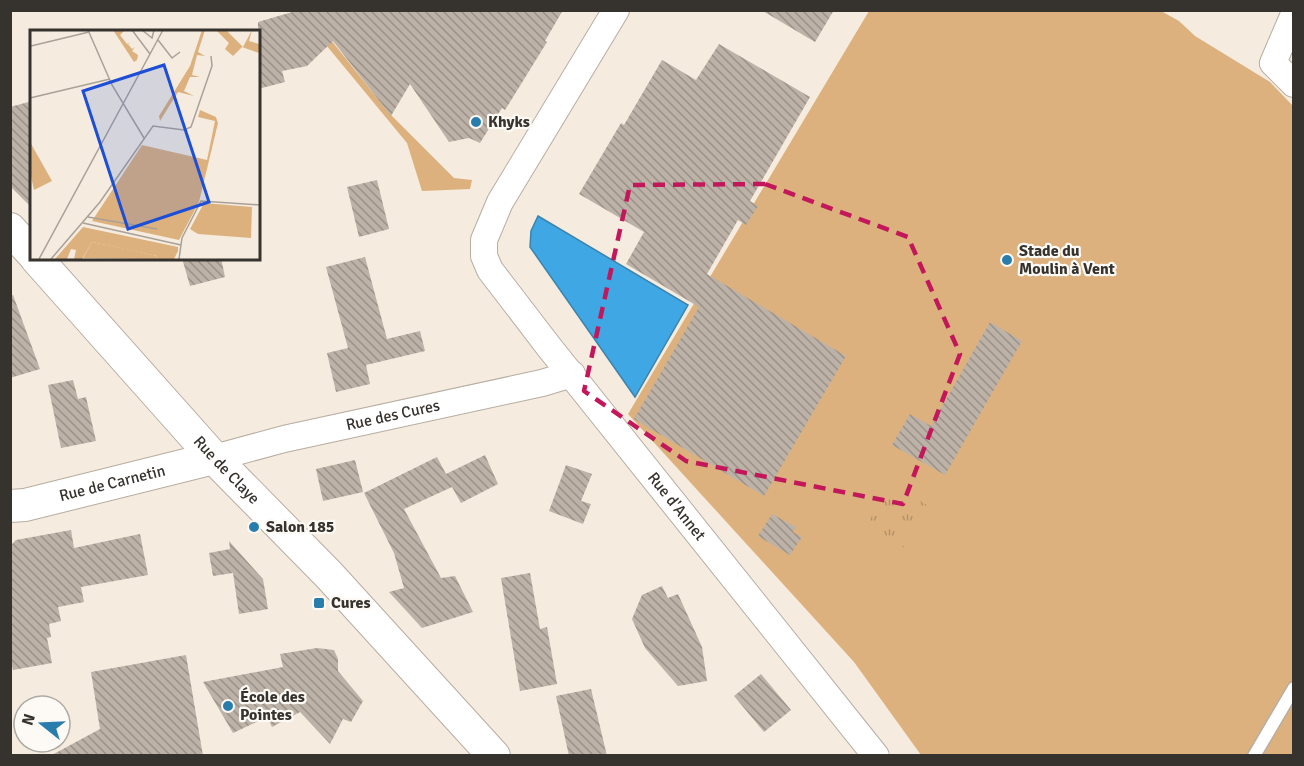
<svg xmlns="http://www.w3.org/2000/svg" width="1304" height="766" viewBox="0 0 1304 766" font-family="Signika,sans-serif">
	<style>
		.grass { fill: #ddb17d }
		.park { fill: url(#park-tufts) }
		.water { fill: #3ea7e4; stroke: #3c84ad; stroke-width: 1.5 }
		.building { fill: url(#building-back-hatch) }
		.lines { fill: none; stroke-linecap: round; stroke-linejoin: round }
		.service-casing { stroke: #b7ada1; stroke-width: 15 }
		.minor-casing { stroke: #b7ada1; stroke-width: 28 }
		.tertiary-casing { stroke: #b7ada1; stroke-width: 34 }
		.service { stroke: #fff; stroke-width: 12 }
		.minor { stroke: #fff; stroke-width: 26 }
		.tertiary { stroke: #fff; stroke-width: 32 }
		.marked { fill: none; stroke: #c2185b; stroke-width: 4.5; stroke-dasharray: 12 8; stroke-linejoin: round }
		.poi-dot { fill: #287dac; stroke: #fdf9f4; stroke-width: 2 }
		.labels { text-anchor: middle; dominant-baseline: central; stroke-width: 4.5; stroke-linejoin: round; paint-order: stroke }
		.poi-label { font-size: 16px; font-weight: bold; fill: #36322e; stroke: #fdf9f4; text-anchor: start }
		.street-label { font-size: 16px; fill: #36322e; stroke: #fdf9f4 }
		.inset-road { fill: none; stroke: #a9a198; stroke-width: 1.5 }
		.view { fill: #1d4ed8; fill-opacity: 0.15; stroke: #1d4ed8; stroke-width: 3 }
		.inset-edge { fill: none; stroke: #36322e; stroke-width: 3 }
	</style>
	<defs>
		<pattern id="park-tufts" width="24" height="20" patternUnits="userSpaceOnUse" patternTransform="scale(1.5)"><rect width="24" height="20" fill="#ddb17d"/><path d="M3 7l-1-3M5 7V3M7 7l1-3M15 17l-1-3M17 17v-4M19 17l1-3" fill="none" stroke="#b49167"/></pattern>
		<pattern id="building-back-hatch" width="6" height="6" patternUnits="userSpaceOnUse" patternTransform="scale(1.5)"><rect width="6" height="6" fill="#bdb2a7"/><path d="M-1 5l2 2M0 0l6 6M5-1l2 2" fill="none" stroke="#9a9188"/></pattern>
	</defs>
	<rect width="100%" height="100%" fill="#f5ebdf"/>
	<g class="grass">
		<path d="M298,11H308L389,113L454,178L472,180L470,189L422,191L407,143Z"/>
		<path d="M869,11H1161L1179,21L1195,36L1270,82L1293,106V755H921L854,662L628,414Z"/>
	</g>
	<path class="park" d="M890,484L927,505L901,551L864,530Z"/>
	<path class="water" d="M538,216L688,305L635,397L530,247L531,231Z"/>
	<g class="building">
		<path d="M299,10H563L545,41L547,42L505,110L502,108L480,143L469,138L449,142L410,84L391,116L333,41L307,66L282,71L285,82L258,89V22Z"/>
		<path d="M761,10H834L815,42Z"/>
		<path d="M719,44L810,97L750,201L758,206L746,225L738,220L707,274L846,356L764,496L634,419L699,307L626,264L644,232L579,194L621,123L624,125L662,60L696,80Z"/>
		<path d="M32,101V208L10,186V107Z"/>
		<path d="M377,180L389,229L359,237L347,187Z"/>
		<path d="M365,257L387,339L420,331L425,351L366,365L370,384L336,392L327,353L348,348L326,267Z"/>
		<path d="M182,258H221L225,277L190,286Z"/>
		<path d="M13,295L40,369L10,378V296Z"/>
		<path d="M990,322L1022,341L945,475L892,445L910,414L931,426Z"/>
		<path d="M73,380L78,399L86,397L96,441L61,448L48,385Z"/>
		<path d="M485,455L498,484L461,503L452,487L404,509L441,578L455,576L473,612L422,628L389,592L404,588L394,553L364,493L437,457L446,474Z"/>
		<path d="M355,460L363,492L323,501L316,469Z"/>
		<path d="M566,465L592,474L581,501L591,504L583,524L549,511Z"/>
		<path d="M772,514L796,527L793,532L802,537L790,555L758,536Z"/>
		<path d="M71,530L74,548L140,534L148,575L81,587L84,602L58,607L61,621L49,624L51,637L47,638L52,663L13,670L10,658V546L16,540Z"/>
		<path d="M229,541L263,579L268,609L239,614L233,573L213,576L209,553L230,549Z"/>
		<path d="M530,573L540,629L547,627L557,684L520,691L501,578Z"/>
		<path d="M662,586L668,598L678,594L702,647L707,681L678,686L645,648L632,619L642,595Z"/>
		<path d="M317,648L334,650L338,659V671L363,701L351,722L343,719L330,744L300,712L272,727L267,717L233,733L203,682L283,667L280,654Z"/>
		<path d="M186,655L203,756H50L100,729L91,672Z"/>
		<path d="M761,674L791,710L764,732L734,696Z"/>
		<path d="M591,689L607,756H569L556,696Z"/>
	</g>
	<g class="lines">
		<defs>
			<path id="service" d="M1254,756L1294,688"/>
			<g id="minor">
				<path id="s1" d="M616,10L500,202L484,240V256L490,270L549,347L876,756"/>
				<path d="M1294,14L1273,63L1294,84"/>
				<path id="s2" d="M214,458L284,439L542,383L572,374"/>
			</g>
			<g id="tertiary">
				<path d="M10,229L32,253"/>
				<path id="s3" d="M36,258L214,458L329,575L494,756"/>
				<path id="s4" d="M10,506L25,505L214,458"/>
			</g>
		</defs>
		<use href="#service" class="service-casing"/>
		<use href="#minor" class="minor-casing"/>
		<use href="#tertiary" class="tertiary-casing"/>
		<use href="#service" class="service"/>
		<use href="#minor" class="minor"/>
		<use href="#tertiary" class="tertiary"/>
	</g>
	<path class="marked" d="M765,184L908,237L960,354L903,504L686,461L584,391L630,185Z"/>
	<g class="poi-dot">
		<circle cx="476" cy="122" r="6"/>
		<circle cx="1007" cy="260" r="6"/>
		<circle cx="254" cy="527" r="6"/>
		<rect x="313" y="597" width="12" height="12" rx="3"/>
		<circle cx="228" cy="706" r="6"/>
	</g>
	<g class="labels">
		<g class="poi-label">
			<text x="488" y="122">Khyks</text>
			<text x="1019" y="251">Stade du<tspan x="1019" dy="18">Moulin à Vent</tspan></text>
			<text x="266" y="527">Salon 185</text>
			<text x="331" y="603">Cures</text>
			<text x="240" y="697">École des<tspan x="240" dy="18">Pointes</tspan></text>
		</g>
		<g class="street-label">
			<text stroke="none"><textPath href="#s2" startOffset="184">Rue des Cures</textPath></text>
			<text stroke="none"><textPath href="#s3" startOffset="285">Rue de Claye</textPath></text>
			<text stroke="none"><textPath href="#s4" startOffset="105">Rue de Carnetin</textPath></text>
			<text stroke="none"><textPath href="#s1" startOffset="598">Rue d'Annet</textPath></text>
		</g>
	</g>
	<g transform="translate(30 30)">
		<rect width="230" height="230" fill="#f5ebdf"/>
		<path d="M83,0H95L90,5L97,14L101,12L98,14L102,19L105,17L102,21L108,25L107,30L104,32ZM172,0H175L168,22L175,26L167,25L162,45L170,47H160L154,61L164,66L148,62L130,91L129,86L160,36ZM186,0H196L213,17L222,0L219,11L229,14V23L212,17L203,26L195,19L199,13ZM170,80L186,87L188,93L169,172L149,210L62,191L112,115L177,130L185,91L168,87ZM174,173L222,177L221,208L168,204L160,199ZM53,197L148,217V221L144,229H126L127,226L62,212L52,229H44L46,220L41,219L37,229H25Z" fill="#ddb17d"/>
		<path d="M62,212L96,219L127,226L126,229L53,228Z" fill="#ddb17d"/>
		<path d="M0,112L22,151L4,160L0,142Z" fill="#ddb17d"/>
		<path class="inset-road" d="M58,0L82,55L114,108M102,0L120,24M112,0L122,8L124,0M128,10L142,28L150,22M1,16L59,2M0,68L80,49M58,187L127,199M53,193L151,215M9,229L133,0M21,229L70,172L123,96L154,100L161,97L182,36L181,26M149,229L152,208L171,171L230,175"/>
		<path class="view" d="M134,35L179,172L98,199L53,61Z"/>
		<rect width="230" height="230" class="inset-edge"/>
	</g>
	<rect width="1304" height="766" fill="none" stroke="#36322e" stroke-width="24"/>
	<g transform="translate(42 724) rotate(288)"><circle r="28" fill="#fdf9f4" stroke="#ada9a5" stroke-width="1.5"/>
	<path d="M0-4.5L10 22L0 15L-10 22Z" fill="#287dac"/>
	<text y="-9" font-size="16" font-weight="bold" text-anchor="middle" fill="#36322e">N</text>
	</g>
</svg>
